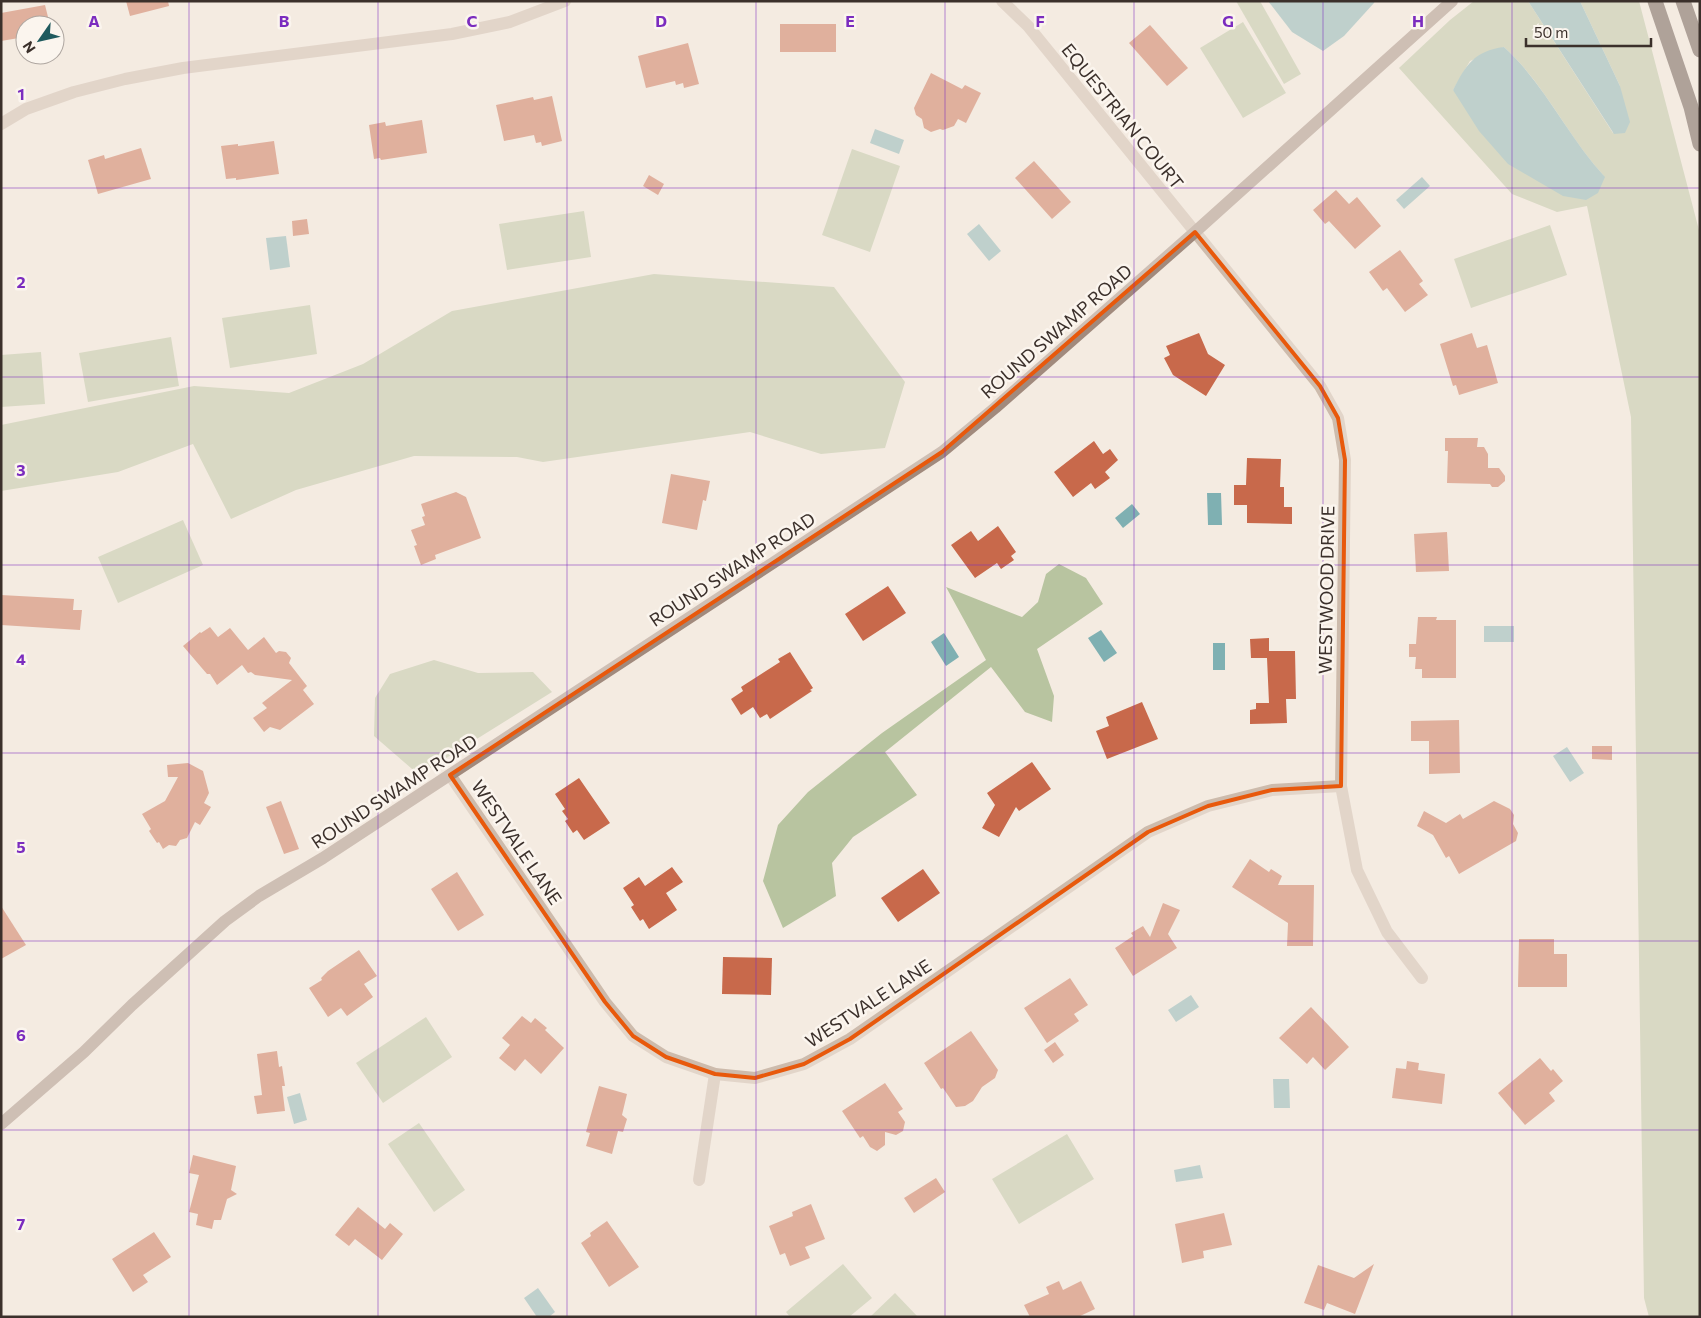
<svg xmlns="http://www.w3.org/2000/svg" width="1701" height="1318" viewBox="0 0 1701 1318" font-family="Commissioner,sans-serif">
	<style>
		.green { fill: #b8c4a0; fill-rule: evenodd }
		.water { fill: #7fb0b2 }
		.building { fill: #c8694b }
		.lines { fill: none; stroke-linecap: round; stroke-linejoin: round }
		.street { stroke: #cdbbac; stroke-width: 12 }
		.secondary { stroke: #a18a7d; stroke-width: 12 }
		.highway { stroke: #5c4a42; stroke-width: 15 }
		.marked { fill: none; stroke: #e8590c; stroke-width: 4; stroke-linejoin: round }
		.grid { fill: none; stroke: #7b2cbf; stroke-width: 1; stroke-opacity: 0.55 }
		.labels { text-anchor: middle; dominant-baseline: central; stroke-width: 5; stroke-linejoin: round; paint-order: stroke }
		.street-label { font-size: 18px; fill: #3b302b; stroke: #fbf5ee }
		.grid-label { font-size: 16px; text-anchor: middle; font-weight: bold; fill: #7b2cbf; stroke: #fbf5ee; stroke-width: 5; stroke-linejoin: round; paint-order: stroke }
	</style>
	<rect width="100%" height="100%" fill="#f4ebe1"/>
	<g class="green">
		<path d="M1236,1H1260L1301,74L1284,84Z"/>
		<path d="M1474,1H1528L1613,133L1620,86L1580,1H1639L1700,234V1317H1649L1644,1298L1631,417L1587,206L1557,212L1512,194L1399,68L1450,20ZM1504,47C1545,84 1567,136 1604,176L1453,90L1470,61Z"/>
		<path d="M1243,22L1286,93L1243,118L1200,48Z"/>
		<path d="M852,149L900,166L870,252L822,235Z"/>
		<path d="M584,211L591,257L507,270L499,224Z"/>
		<path d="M1550,225L1567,275L1471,308L1454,259Z"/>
		<path d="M654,274L834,287L905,382L885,448L821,454L750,432L543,462L517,457L414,456L296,490L231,519L193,444L118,472L1,491V425L194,386L289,393L363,364L452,311Z"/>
		<path d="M310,305L317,354L230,368L222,318Z"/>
		<path d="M171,337L179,386L88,402L79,353Z"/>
		<path d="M41,352L45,404L1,407V355Z"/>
		<path d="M183,520L203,565L118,603L98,557Z"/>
		<path d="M1059,564L1086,578L1103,604L1037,649L1054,696L1052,722L1025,712L991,667L885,752L917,795L853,837L832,863L836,896L783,928L763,881L778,825L808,792L882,733L986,660L946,587L1022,617L1038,602L1046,574Z"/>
		<path d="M434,660L478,673L533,672L552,692L419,775L374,736L375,698L390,674Z"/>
		<path d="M426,1017L452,1057L383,1103L356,1063Z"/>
		<path d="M419,1123L465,1190L434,1212L388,1144Z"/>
		<path d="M1067,1134L1094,1179L1019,1224L992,1179Z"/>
		<path d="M843,1264L872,1298L849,1317H790L786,1312Z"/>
		<path d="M895,1293L918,1317H870Z"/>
	</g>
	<g class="water">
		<path d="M1268,1H1375L1374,3L1344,36L1323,51L1292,32Z"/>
		<path d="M1528,1H1580L1620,86L1630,122L1625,133L1614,134Z"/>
		<path d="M1504,47C1545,84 1567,136 1605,177L1598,193L1586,200L1563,196L1508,164L1479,131L1453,90C1466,65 1474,51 1504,47Z"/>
		<path d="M875,129L904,140L899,154L870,143Z"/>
		<path d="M1422,177L1430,186L1404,209L1396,200Z"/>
		<path d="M979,224L1001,251L989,261L967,234Z"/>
		<path d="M286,236L290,267L270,270L266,238Z"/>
		<path d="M1207,493H1221L1222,525H1208Z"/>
		<path d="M1132,504L1140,514L1123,528L1115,518Z"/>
		<rect x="1484" y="626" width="30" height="16"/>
		<path d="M1101,630L1117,653L1104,662L1088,638Z"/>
		<path d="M944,633L959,657L946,666L931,642Z"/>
		<rect x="1213" y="643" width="12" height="27"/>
		<path d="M1567,747L1584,773L1570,782L1553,756Z"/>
		<path d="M1191,995L1199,1007L1176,1022L1168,1010Z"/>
		<path d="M1273,1079H1289L1290,1108H1274Z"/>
		<path d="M300,1093L307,1120L294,1124L287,1097Z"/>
		<path d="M1200,1165L1203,1178L1176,1182L1174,1170Z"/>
		<path d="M538,1288L555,1312L549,1317H537L524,1298Z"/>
	</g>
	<g class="building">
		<path d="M126,1H168L169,6L130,16Z"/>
		<path d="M45,5L50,25H25V37L1,41V13Z"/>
		<rect x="780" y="24" width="56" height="28"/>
		<path d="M1150,25L1188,68L1167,86L1129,43Z"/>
		<path d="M688,43L699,84L684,88L683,83L676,85L675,81L646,88L638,56Z"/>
		<path d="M931,73L962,89L965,85L981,93L966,123L958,119L954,126L943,130L940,129L931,132L924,128L922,119L916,115L914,108Z"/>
		<path d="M552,96L562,141L542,146L541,142L536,143L534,135L504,141L496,105L533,97L534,100Z"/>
		<path d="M422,120L427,153L381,160L380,158L374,159L369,125L385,122L386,126Z"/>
		<path d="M274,141L279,174L236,180V178L226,179L221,146L238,144V146Z"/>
		<path d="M141,148L151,179L98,194L88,160L104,155L105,159Z"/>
		<path d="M1034,161L1071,202L1052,219L1015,178Z"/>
		<path d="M649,175L664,184L658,195L643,186Z"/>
		<path d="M1336,190L1349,204L1357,197L1381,226L1355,249L1329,221L1325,224L1313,210Z"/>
		<path d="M307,219L309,234L293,236L292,221Z"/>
		<path d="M1400,250L1423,281L1419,284L1428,295L1405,312L1387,288L1383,291L1369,272Z"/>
		<path d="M1199,333L1208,354L1225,365L1206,396L1173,375L1164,358L1170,355L1166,346Z"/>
		<path d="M1472,333L1477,348L1487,345L1498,383L1459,395L1456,385L1453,386L1440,344Z"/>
		<path d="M1445,438H1478L1477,447H1484L1488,454V468H1499L1505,476V481L1498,487H1492L1490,484L1447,483L1448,451H1445Z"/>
		<path d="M1094,441L1103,454L1110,449L1118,460L1105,472L1110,478L1095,489L1091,483L1073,497L1054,472Z"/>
		<path d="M1247,458L1281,459L1280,487H1284V507H1292V524L1247,523V505H1234V485H1246Z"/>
		<path d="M671,474L710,481L706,501L703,500L697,530L662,523Z"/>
		<path d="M456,492L466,497L481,538L435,555L436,559L421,565L414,546L417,545L411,530L425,525L422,517L425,516L421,504Z"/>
		<path d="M998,526L1016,552L1011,556L1014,560L1001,569L997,563L975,578L951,545L971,531L978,541Z"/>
		<path d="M1447,532L1449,571L1416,572L1414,534Z"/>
		<path d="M888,586L906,613L863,641L845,614Z"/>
		<path d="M1,595L74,599L73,610H82L80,630L1,625Z"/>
		<path d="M1418,617H1437L1436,620H1456V678H1422V669H1415L1416,657H1409V644H1416Z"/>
		<path d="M210,627L218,637L230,628L248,650L264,637L276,653L279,651L286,652L291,658L289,663L307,686L303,690L314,704L280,730L270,727L264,732L253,718L267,708L262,703L292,680L255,675L251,672L248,673L242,665L217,685L210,674H207L183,646L200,632L201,633Z"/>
		<path d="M1269,638V651H1295L1296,699H1286L1287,723L1250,724V710L1256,709V703H1269L1267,658H1251L1250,639Z"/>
		<path d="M790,652L813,688L810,690L812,691L770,719L767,714L760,718L753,707L741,715L731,699L743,691L741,687L780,662L778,659Z"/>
		<path d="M1142,702L1158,739L1107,759L1096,731L1109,726L1106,717Z"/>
		<path d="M1459,720L1460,773L1429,774V741H1411V721Z"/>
		<path d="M1592,746H1612V760L1592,759Z"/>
		<path d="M1032,762L1051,789L1019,811L1016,807L999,837L982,828L995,805L987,793Z"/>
		<path d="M188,763L203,771L209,793L204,803L211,807L200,825L195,822L187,838L180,840L176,846L169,845L163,849L159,842L157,843L149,831L151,829L142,814L165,801L178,777H168L167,765Z"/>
		<path d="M579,778L610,823L584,840L577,830L573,833L565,821L568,819L562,811L565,809L555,794Z"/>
		<path d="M281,801L299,849L284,854L266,807Z"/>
		<path d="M1494,801L1510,809L1514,815L1513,824L1518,833L1516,841L1459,874L1449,856L1446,858L1433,835L1417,826L1424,811L1446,823L1460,814L1463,819Z"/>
		<path d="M1250,859L1269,872L1271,869L1282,876L1278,885H1314L1313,946H1287L1288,923L1232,887Z"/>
		<path d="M672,867L683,882L666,893L677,910L649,929L643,919L640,921L631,907L634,905L623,888L639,877L645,886Z"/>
		<path d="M923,869L940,893L898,922L881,898Z"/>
		<path d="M457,872L484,915L458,931L431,889Z"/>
		<path d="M1163,903L1180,910L1168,934L1177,948L1133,976L1115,948L1133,936L1131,933L1143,926L1150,937Z"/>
		<path d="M1,906L26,945L1,959Z"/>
		<path d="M1519,939H1554V954H1567V987H1518Z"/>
		<path d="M359,950L377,976L364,984L373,997L347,1016L341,1008L328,1017L309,988L322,980L321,978L328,971Z"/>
		<path d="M723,957L772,958L771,995L722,994Z"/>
		<path d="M1070,978L1088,1005L1074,1014L1079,1021L1047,1043L1024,1008Z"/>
		<path d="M1311,1007L1349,1047L1325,1070L1313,1057L1307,1064L1279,1038Z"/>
		<path d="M522,1016L531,1023L535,1018L547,1028L545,1030L564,1048L541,1074L525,1059L515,1071L499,1058L510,1045L502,1038Z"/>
		<path d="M971,1031L998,1070L995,1078L982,1087L973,1101L965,1106L956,1107L943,1088L941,1089L924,1063Z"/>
		<path d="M1055,1042L1064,1055L1053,1063L1044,1050Z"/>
		<path d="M277,1051L279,1067L282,1066L285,1086H282L285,1111L257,1114L254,1096L262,1095L257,1054Z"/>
		<path d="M1540,1058L1551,1071L1553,1069L1563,1081L1549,1093L1555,1101L1525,1125L1498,1093Z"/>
		<path d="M1407,1061L1419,1063L1418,1070L1445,1074L1442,1104L1392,1098L1396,1068L1406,1069Z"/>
		<path d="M885,1083L903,1109L898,1112L905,1122L903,1131L896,1135L885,1132V1145L877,1151L870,1147L863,1136L860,1138L842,1111Z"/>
		<path d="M599,1086L627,1094L622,1115L627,1119L623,1132L618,1131L612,1154L586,1146L590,1133L586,1132Z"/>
		<path d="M193,1155L236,1166L231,1190L237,1194L227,1199L221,1220H214L212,1229L196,1225L198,1214L189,1212L199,1175L189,1173Z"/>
		<path d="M936,1178L945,1192L914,1213L904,1198Z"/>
		<path d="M811,1204L825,1239L805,1247L810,1258L790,1266L785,1253L780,1255L769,1226L793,1216L792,1212Z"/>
		<path d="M358,1207L385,1229L390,1223L403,1234L382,1260L355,1239L349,1246L335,1235Z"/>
		<path d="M1224,1213L1232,1245L1203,1251L1204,1258L1182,1263L1175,1224Z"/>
		<path d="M607,1221L639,1267L609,1287L581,1243L591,1236L590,1233Z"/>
		<path d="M154,1232L171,1257L143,1275L148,1282L133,1292L112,1259Z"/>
		<path d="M1374,1264L1355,1314L1327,1303L1324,1310L1304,1303L1318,1265L1354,1278Z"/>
		<path d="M1059,1281L1063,1290L1081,1281L1095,1309L1078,1317H1030L1024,1305L1049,1294L1046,1287Z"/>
	</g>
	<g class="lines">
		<g class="street">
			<path d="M1002,1L1028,26L1320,386L1338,418L1345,460L1341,786L1357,870L1387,932L1422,978"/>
			<path d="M1,124L26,109L74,92L125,79L183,68L452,34L510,22L565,1"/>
			<path d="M450,775L605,1002L633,1036L666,1057L715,1074L755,1078L804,1064L850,1039L1148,832L1208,806L1272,790L1341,786"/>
			<path d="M699,1180L715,1074"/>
		</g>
		<path class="secondary" d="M1,1124L84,1052L132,1005L225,921L259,896L323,858L942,452L995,408L1195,232L1452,1"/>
		<g class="highway">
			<path d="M1655,1L1691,107L1700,144"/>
			<path d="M1683,1L1700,50"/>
		</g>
	</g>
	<path d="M0 0H1701V1318H0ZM1195,232L1320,386L1338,418L1345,460L1341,786L1272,790L1208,806L1148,832L850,1039L804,1064L755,1078L715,1074L666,1057L633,1036L605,1002L450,775L942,452Z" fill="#f4ebe1" fill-opacity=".55" fill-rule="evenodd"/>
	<path class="marked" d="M1195,232L1320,386L1338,418L1345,460L1341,786L1272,790L1208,806L1148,832L850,1039L804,1064L755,1078L715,1074L666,1057L633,1036L605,1002L450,775L942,452Z"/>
	<path class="grid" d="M189,1V1317M378,1V1317M567,1V1317M756,1V1317M945,1V1317M1134,1V1317M1323,1V1317M1512,1V1317M1,188H1700M1,377H1700M1,565H1700M1,753H1700M1,941H1700M1,1130H1700"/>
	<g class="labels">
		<g class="street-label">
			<text transform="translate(1123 116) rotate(51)">EQUESTRIAN COURT</text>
			<text transform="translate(1056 331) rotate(-41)">ROUND SWAMP ROAD</text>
			<text transform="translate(732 569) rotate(-33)">ROUND SWAMP ROAD</text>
			<text transform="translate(1326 590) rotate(-89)">WESTWOOD DRIVE</text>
			<text transform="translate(394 791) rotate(-33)">ROUND SWAMP ROAD</text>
			<text transform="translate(517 842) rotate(56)">WESTVALE LANE</text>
			<text transform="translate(868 1003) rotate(-33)">WESTVALE LANE</text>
		</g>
	</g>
	<g class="grid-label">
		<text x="94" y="27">A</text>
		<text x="284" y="27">B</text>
		<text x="472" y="27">C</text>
		<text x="661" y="27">D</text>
		<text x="850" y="27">E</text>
		<text x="1040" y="27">F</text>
		<text x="1228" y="27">G</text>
		<text x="1418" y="27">H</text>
		<text x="21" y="100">1</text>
		<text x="21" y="288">2</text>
		<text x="21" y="476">3</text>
		<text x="21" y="665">4</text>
		<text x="21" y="853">5</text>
		<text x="21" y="1041">6</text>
		<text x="21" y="1230">7</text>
	</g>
	<rect width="1701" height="1318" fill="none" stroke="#3b302b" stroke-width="5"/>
	<g transform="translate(40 40) rotate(236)"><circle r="24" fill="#fbf5ee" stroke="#aea6a0"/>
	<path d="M0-4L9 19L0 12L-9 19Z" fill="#1f5a5e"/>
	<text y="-8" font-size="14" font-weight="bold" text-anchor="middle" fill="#3b302b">N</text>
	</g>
	<path d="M1526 38v8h125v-8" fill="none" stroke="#3b302b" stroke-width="2.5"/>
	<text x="1534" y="38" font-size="15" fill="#3b302b" stroke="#fbf5ee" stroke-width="4" paint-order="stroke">50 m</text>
</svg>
